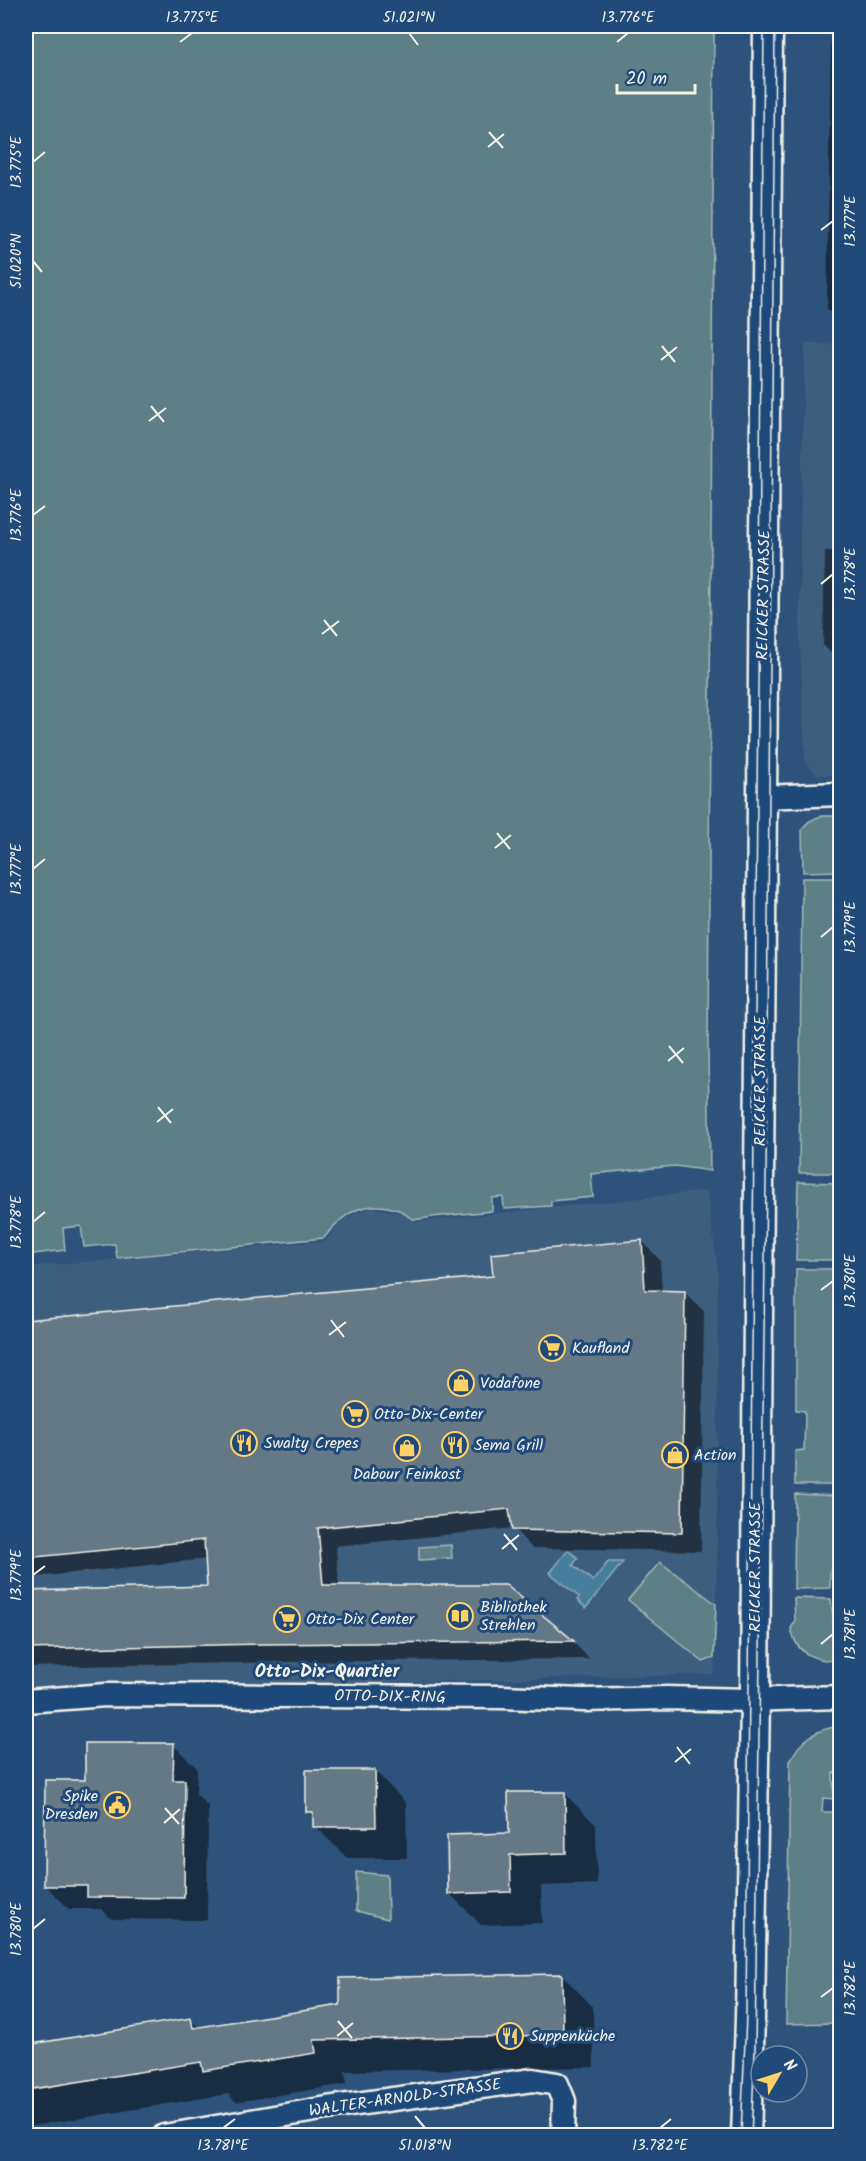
<svg xmlns="http://www.w3.org/2000/svg" width="866" height="2161" viewBox="0 0 866 2161" font-family="Kalam,sans-serif">
	<style>
		.built { fill: #3e5e7f }
		.green { fill: #5d8086; stroke: #a8b8b7; stroke-width: 1.5 }
		.water { fill: #467e9f; stroke: #8cacbc; stroke-width: 1.5 }
		.shadow { fill: #0007 }
		.building { fill: #657886; stroke: #f4f1e8; stroke-width: 1.5 }
		.lines { fill: none; stroke-linecap: round; stroke-linejoin: round }
		.minor-casing { stroke: #f4f1e8; stroke-width: 27 }
		.tertiary-casing { stroke: #f4f1e8; stroke-width: 33 }
		.minor { stroke: #1f4a7a; stroke-width: 22 }
		.tertiary { stroke: #1f4a7a; stroke-width: 28 }
		.tram { stroke: #f4f1e8; stroke-width: 1.5 }
		.ticks { fill: none; stroke: #f4f1e8; stroke-width: 2 }
		.labels { text-anchor: middle; dominant-baseline: central; stroke-width: 6; stroke-linejoin: round; paint-order: stroke }
		.street-label { font-size: 16px; fill: #f4f1e8; stroke: #1f4a7a }
		.poi-label { font-size: 16px; fill: #f4f1e8; stroke: #1f4a7a; text-anchor: start }
		.neighbourhood-label { font-size: 18px; font-weight: bold; fill: #f4f1e8; stroke: #1f4a7a }
		.neatline { fill: none; stroke: #f4f1e8; stroke-width: 2 }
		.ticks-label { font-size: 15px; text-anchor: middle; fill: #f4f1e8 }
	</style>
	<rect width="100%" height="100%" fill="#2d537c"/>
	<filter id="ink" filterUnits="userSpaceOnUse"><feTurbulence type="fractalNoise" baseFrequency=".0167" numOctaves="2"/><feDisplacementMap in="SourceGraphic" scale="12" xChannelSelector="R" yChannelSelector="G"/><feConvolveMatrix kernelMatrix="1 2 1 2 8 2 1 2 1" color-interpolation-filters="sRGB"/></filter>
	<g filter="url(#ink)">
		<g class="built">
			<path d="M805,343L840,345V775H817L805,761L800,644V531Z"/>
			<path d="M707,1191L718,1272L717,1557L714,1674L26,1692V1267L326,1241L335,1228L347,1217L371,1208L400,1213L416,1222Z"/>
		</g>
		<g class="green">
			<path d="M26,26H714L708,1053L710,1171L675,1166L591,1174L593,1197L551,1201V1206L504,1209L503,1197L492,1198V1211C472,1213 452,1215 432,1217C426,1218 418,1220 413,1219C409,1218 405,1213 401,1211C368,1198 344,1211 324,1238L117,1258L115,1244L84,1247L81,1226L63,1228L65,1250L26,1255Z"/>
			<path d="M822,816H840V871L803,872L802,830C806,822 813,818 822,816Z"/>
			<path d="M802,878H840V1173H799Z"/>
			<path d="M798,1182L840,1183V1260H796Z"/>
			<path d="M796,1269H840V1485H795V1451L804,1450L805,1411L796,1410Z"/>
			<path d="M795,1494L840,1496V1556L830,1571V1588L794,1589Z"/>
			<path d="M451,1545L452,1558L419,1560V1547Z"/>
			<path d="M660,1562L716,1604L714,1658L703,1662L628,1600Z"/>
			<path d="M794,1598L831,1599L834,1625H840V1661C815,1661 796,1655 791,1628L795,1622Z"/>
			<path d="M840,1727V1772L833,1773L834,1799L823,1798L822,1812H833L834,1819L840,1820V2023L786,2024L790,1761C799,1741 818,1727 840,1727Z"/>
			<path d="M356,1872L387,1875L388,1919L356,1911Z"/>
		</g>
		<path class="water" d="M568,1550L578,1558L573,1565L593,1581L608,1562H623L586,1608L577,1600L579,1597L550,1573Z"/>
		<g class="shadow">
			<path d="M831,26H840V322L827,309Z"/>
			<path d="M838,379H840V662L823,645L825,551H834Z"/>
			<path d="M642,1241L660,1260L662,1292L685,1293L704,1311L701,1551L532,1548L513,1528L336,1546L339,1587L506,1586L573,1642L590,1659L284,1662L26,1667V1593L208,1588L207,1559L26,1578V1321L495,1277Z"/>
			<path d="M173,1745L197,1768L196,1794L208,1806L207,1920L112,1919L101,1909H69L45,1885L86,1782Z"/>
			<path d="M375,1771L406,1803L407,1858H347L315,1826V1818L308,1812Z"/>
			<path d="M836,1777H840V1821L836,1817Z"/>
			<path d="M564,1793L596,1825L597,1884L541,1886L542,1923L481,1925L449,1893L510,1835Z"/>
			<path d="M562,1975L593,2007L594,2067L345,2071L347,2084L236,2102L228,2094L26,2127V2046L191,2020L200,2029Z"/>
		</g>
		<g class="building">
			<path d="M642,1240L645,1290L685,1291L682,1533L512,1530L509,1509L318,1528L323,1585H506L574,1641L264,1644L26,1649V1591L207,1586L204,1540L26,1558V1320L493,1276L491,1254Z"/>
			<path d="M85,1743H174L173,1780H185L184,1898L87,1897V1886H44L45,1780H85Z"/>
			<path d="M306,1770H375L376,1827H313V1812H306Z"/>
			<path d="M508,1792H565L566,1853L510,1855L511,1892L448,1894L447,1835L509,1833Z"/>
			<path d="M562,1974L563,2035L314,2040L316,2053L203,2071L201,2062L26,2090V2045L191,2018L193,2028L340,2005V1978Z"/>
		</g>
		<g class="lines">
			<defs>
				<g id="minor">
					<path d="M762,797L840,794"/>
					<path d="M26,1701L106,1695L501,1697L584,1700L666,1698L749,1700L840,1697"/>
					<path d="M164,2136L327,2108L533,2080L557,2084L564,2101L563,2136"/>
				</g>
				<path id="tertiary" d="M746,2136L750,2018L755,1699L768,26"/>
			</defs>
			<use href="#minor" class="minor-casing"/>
			<use href="#tertiary" class="tertiary-casing"/>
			<use href="#minor" class="minor"/>
			<use href="#tertiary" class="tertiary"/>
			<g class="tram">
				<path d="M741,2136L746,2015L764,26"/>
				<path d="M751,2136L755,2051L766,1179L775,26"/>
			</g>
		</g>
	</g>
	<path class="ticks" d="M409,33L418,45M180,42L192,33M617,42L628,33M489,132L503,148M488,147L504,134M33,162L45,152M821,230L833,221M33,261L42,272M662,346L675,362M661,360L677,347M151,406L164,422M149,421L166,408M33,515L45,506M821,584L833,574M324,620L337,636M322,634L339,621M497,833L510,849M495,848L511,835M33,869L45,859M821,937L833,927M669,1046L683,1063M668,1061L684,1048M158,1107L171,1123M157,1122L173,1109M33,1222L45,1212M821,1290L833,1281M331,1320L344,1337M329,1335L346,1322M504,1534L517,1550M502,1549L519,1535M33,1575L45,1566M821,1644L833,1634M677,1747L690,1764M675,1762L691,1749M165,1808L179,1824M164,1823L180,1809M33,1929L45,1919M821,1997L833,1988M338,2021L352,2038M337,2036L353,2023M415,2116L425,2128M223,2128L235,2119M660,2128L671,2119"/>
	<defs>
		<symbol id="supermarket-ring" viewBox="-11 -11 22 22"><circle r="9.5" fill="#1f4a7a" stroke="#ffd166" stroke-width="1.5"/><path d="M-6-5.5h2.5l.6 2H6L4.5 2H-2.5L-4.4-4H-6ZM-1.5 3.2a1.3 1.3 0 1 0 .1 0ZM3 3.2a1.3 1.3 0 1 0 .1 0Z" fill="#ffd166"/></symbol>
		<symbol id="shop-ring" viewBox="-11 -11 22 22"><circle r="9.5" fill="#1f4a7a" stroke="#ffd166" stroke-width="1.5"/><path d="M-5-2.5h2.3a2.7 3.5 0 0 1 5.4 0H5L5.5 6h-11ZM-1.5-2.5h3a1.5 2.3 0 0 0-3 0Z" fill="#ffd166"/></symbol>
		<symbol id="restaurant-ring" viewBox="-11 -11 22 22"><circle r="9.5" fill="#1f4a7a" stroke="#ffd166" stroke-width="1.5"/><path d="M-5-6h1v4h1v-4h1v4h1v-4h1v5L-1.5 .5V6h-2V.5L-5-1ZM5-6V6H3V1.5H1.5Q1.5-4 5-6Z" fill="#ffd166"/></symbol>
		<symbol id="library-ring" viewBox="-11 -11 22 22"><circle r="9.5" fill="#1f4a7a" stroke="#ffd166" stroke-width="1.5"/><path d="M-6-4Q-3-5.5-.7-3.5V5Q-3 3-6 4ZM6-4Q3-5.5 .7-3.5V5Q3 3 6 4Z" fill="#ffd166"/></symbol>
		<symbol id="civic-ring" viewBox="-11 -11 22 22"><circle r="9.5" fill="#1f4a7a" stroke="#ffd166" stroke-width="1.5"/><path d="M-.6-6.5H3V-4.5H.6V-3L4-1V1h2V6H-6V1h2V-1L-.6-3ZM-1.2 2.5V6h2.4V2.5Z" fill="#ffd166"/></symbol>
	</defs>
	<g fill-rule="evenodd">
		<use href="#supermarket-ring" x="537" y="1333" width="30" height="30"/>
		<use href="#shop-ring" x="446" y="1368" width="30" height="30"/>
		<use href="#supermarket-ring" x="340" y="1399" width="30" height="30"/>
		<use href="#restaurant-ring" x="229" y="1428" width="30" height="30"/>
		<use href="#restaurant-ring" x="440" y="1430" width="30" height="30"/>
		<use href="#shop-ring" x="392" y="1433" width="30" height="30"/>
		<use href="#shop-ring" x="660" y="1440" width="30" height="30"/>
		<use href="#library-ring" x="445" y="1601" width="30" height="30"/>
		<use href="#supermarket-ring" x="272" y="1604" width="30" height="30"/>
		<use href="#civic-ring" x="102" y="1790" width="30" height="30"/>
		<use href="#restaurant-ring" x="495" y="2021" width="30" height="30"/>
	</g>
	<g class="labels">
		<g class="street-label">
			<text transform="translate(764 595) rotate(-89)">REICKER STRASSE</text>
			<text transform="translate(760 1081) rotate(-90)">REICKER STRASSE</text>
			<text transform="translate(755 1567) rotate(-90)">REICKER STRASSE</text>
			<text transform="translate(390 1697) rotate(1)">OTTO-DIX-RING</text>
			<text transform="translate(405 2098) rotate(-8)">WALTER-ARNOLD-STRASSE</text>
		</g>
		<g class="poi-label">
			<text x="572" y="1348">Kaufland</text>
			<text x="480" y="1383">Vodafone</text>
			<text x="374" y="1414">Otto-Dix-Center</text>
			<text x="264" y="1443">Swalty Crepes</text>
			<text x="474" y="1445">Sema Grill</text>
			<text x="694" y="1455">Action</text>
			<text x="407" y="1474" text-anchor="middle">Dabour Feinkost</text>
			<text x="480" y="1607">Bibliothek<tspan x="480" dy="18">Strehlen</tspan></text>
			<text x="306" y="1619">Otto-Dix Center</text>
			<text x="98" y="1796" text-anchor="end">Spike<tspan x="98" dy="18">Dresden</tspan></text>
			<text x="530" y="2036">Suppenküche</text>
		</g>
		<g class="neighbourhood-label">
			<text x="327" y="1672">Otto-Dix-Quartier</text>
		</g>
	</g>
	<rect width="866" height="2161" fill="none" stroke="#1f4a7a" stroke-width="66"/>
	<g transform="translate(779 2074) rotate(51)"><circle r="28" fill="#1f4a7a" stroke="#748da6" stroke-width="1.5"/>
	<path d="M0-4.5L10 22L0 15L-10 22Z" fill="#ffd166"/>
	<text y="-9" font-size="16" font-weight="bold" text-anchor="middle" fill="#f4f1e8">N</text>
	</g>
	<path d="M617 84v9h78v-9" fill="none" stroke="#f4f1e8" stroke-width="3"/>
	<text x="626" y="84" font-size="18" fill="#f4f1e8" stroke="#1f4a7a" stroke-width="4.5" paint-order="stroke">20 m</text>
	<rect x="33" y="33" width="800" height="2095" class="neatline"/>
	<g class="ticks-label">
		<text x="192" y="22">13.775°E</text>
		<text x="409" y="22">51.021°N</text>
		<text x="628" y="22">13.776°E</text>
		<text transform="translate(16 162) rotate(-90)" y="5">13.775°E</text>
		<text transform="translate(850 221) rotate(-90)" y="5">13.777°E</text>
		<text transform="translate(16 261) rotate(-90)" y="5">51.020°N</text>
		<text transform="translate(16 515) rotate(-90)" y="5">13.776°E</text>
		<text transform="translate(850 574) rotate(-90)" y="5">13.778°E</text>
		<text transform="translate(16 869) rotate(-90)" y="5">13.777°E</text>
		<text transform="translate(850 927) rotate(-90)" y="5">13.779°E</text>
		<text transform="translate(16 1222) rotate(-90)" y="5">13.778°E</text>
		<text transform="translate(850 1281) rotate(-90)" y="5">13.780°E</text>
		<text transform="translate(16 1575) rotate(-90)" y="5">13.779°E</text>
		<text transform="translate(850 1634) rotate(-90)" y="5">13.781°E</text>
		<text transform="translate(16 1929) rotate(-90)" y="5">13.780°E</text>
		<text transform="translate(850 1988) rotate(-90)" y="5">13.782°E</text>
		<text x="223" y="2150">13.781°E</text>
		<text x="425" y="2150">51.018°N</text>
		<text x="660" y="2150">13.782°E</text>
	</g>
</svg>
